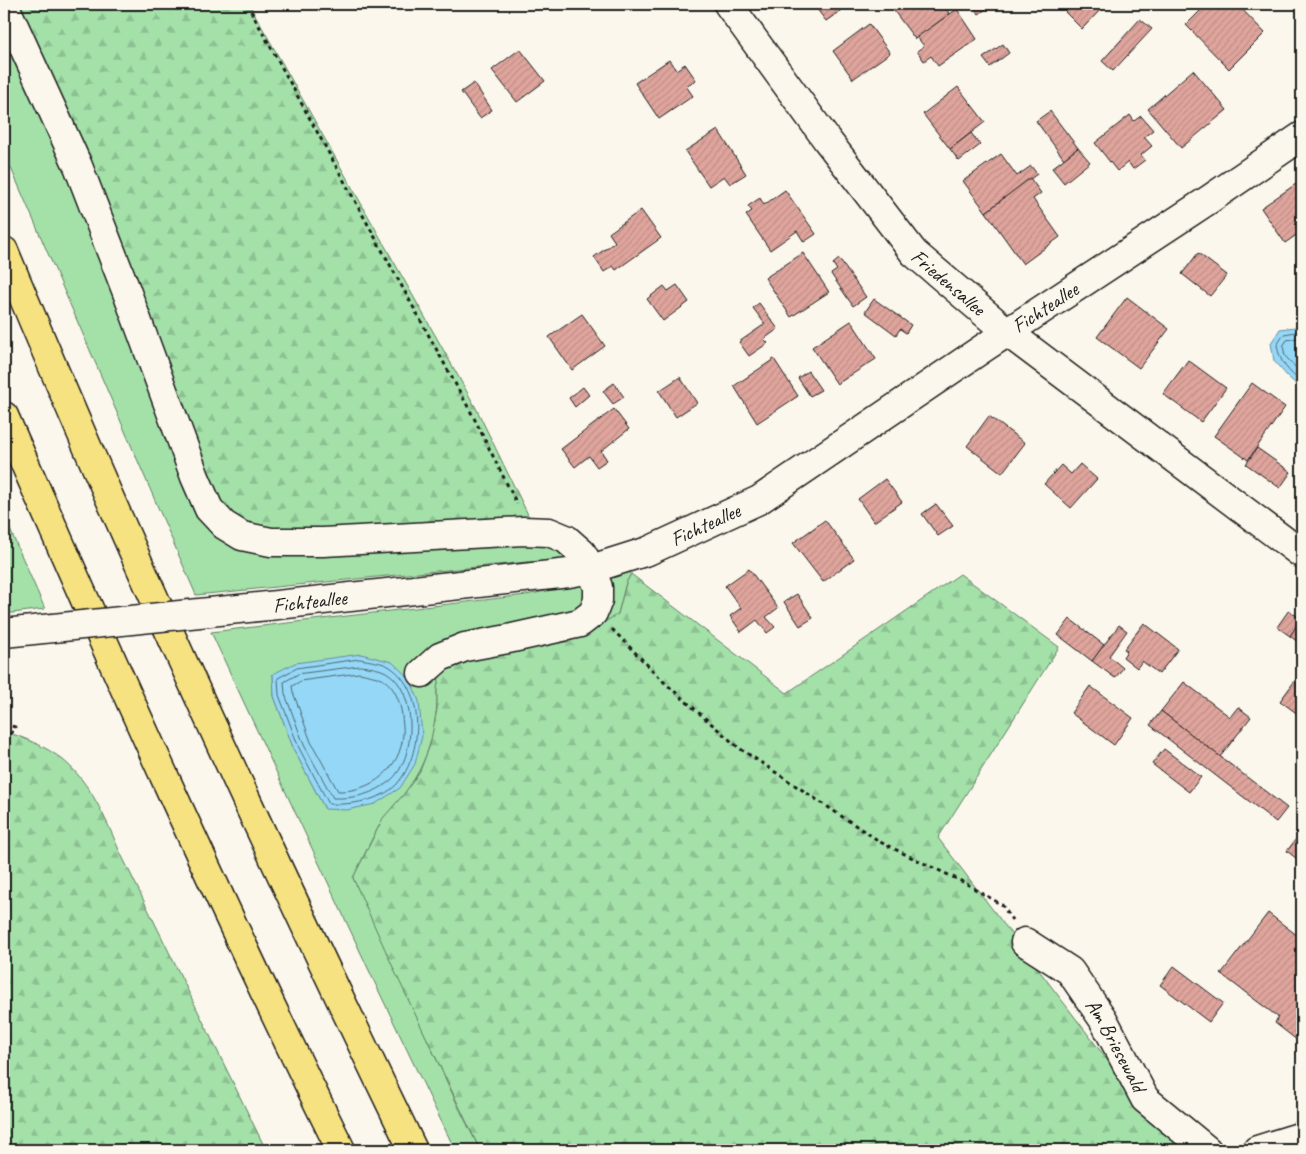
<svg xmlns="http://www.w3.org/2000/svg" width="1306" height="1154" viewBox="0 0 1306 1154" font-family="Caveat,sans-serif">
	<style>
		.grass { fill: #a3e1a9; stroke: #607e62; fill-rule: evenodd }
		.forest { fill: url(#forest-firs); stroke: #607e62 }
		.water { fill: #95d7f6; stroke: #658c9f }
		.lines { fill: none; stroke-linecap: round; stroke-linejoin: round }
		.shore { stroke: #4c6773; stroke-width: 1 }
		.building { fill: url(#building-hatch); stroke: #1c1c1c }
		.minor-casing { stroke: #1c1c1c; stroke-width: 31 }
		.highway-casing { stroke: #1c1c1c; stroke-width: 31 }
		.path { stroke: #1c1c1c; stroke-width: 3; stroke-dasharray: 4 4; stroke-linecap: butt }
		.minor { stroke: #fbf7ec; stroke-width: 28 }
		.highway { stroke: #f7e281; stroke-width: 28 }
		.minor-bridge-casing { stroke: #1c1c1c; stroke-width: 31; stroke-linecap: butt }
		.minor-bridge { stroke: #fbf7ec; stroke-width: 28 }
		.labels { text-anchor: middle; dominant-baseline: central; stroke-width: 4; stroke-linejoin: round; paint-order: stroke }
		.street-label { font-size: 21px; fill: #1c1c1c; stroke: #fbf7ec }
	</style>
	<defs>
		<pattern id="forest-firs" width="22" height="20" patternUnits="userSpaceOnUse" patternTransform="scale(1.25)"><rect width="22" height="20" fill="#a3e1a9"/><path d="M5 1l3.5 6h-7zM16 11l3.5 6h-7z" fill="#8cc091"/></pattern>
		<pattern id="building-hatch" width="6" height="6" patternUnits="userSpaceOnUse" patternTransform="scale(1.25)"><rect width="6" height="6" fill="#dfa59d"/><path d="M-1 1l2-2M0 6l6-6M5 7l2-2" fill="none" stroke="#bf8d87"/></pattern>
	</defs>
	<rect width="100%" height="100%" fill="#fbf7ec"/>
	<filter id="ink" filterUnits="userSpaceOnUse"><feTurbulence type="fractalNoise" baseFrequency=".02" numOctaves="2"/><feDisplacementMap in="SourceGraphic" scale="10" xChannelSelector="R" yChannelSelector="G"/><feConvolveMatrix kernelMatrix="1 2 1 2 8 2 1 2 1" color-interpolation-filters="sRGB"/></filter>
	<g filter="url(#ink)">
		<g class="grass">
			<path d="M4,4L532,523L574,554L621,552L631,574L626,583L618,614L602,625L437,689C438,727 428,762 405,793C398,802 389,810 383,820C371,838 363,859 353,878L459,1108L480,1150H455L373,979L211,632L526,595L592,582L575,561L527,562L196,595L4,152ZM273,674L325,809L294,750L274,696Z"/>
			<path d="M4,516L45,609L4,614Z"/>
		</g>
		<g class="forest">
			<path d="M13,4H249L476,408L532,523L305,533L244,525L228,515L211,488Z"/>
			<path d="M631,574L787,693L960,574L1059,647L938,838L1141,1104L1195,1150H480L396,974L353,878L383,818L404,794L420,771L430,745L437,709V689L440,672L451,662L591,630L618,614L626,583Z"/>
			<path d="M4,731C24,738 46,746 63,760C90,782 106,819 119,850L266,1150H4Z"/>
		</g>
		<g class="water">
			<path d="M1302,326V389L1288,377L1274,361L1271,343L1280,329Z"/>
			<path d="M361,654L392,662L410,679L419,701L422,736L415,764L400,788L375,804L347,810L325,809L294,750L274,696L273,674L295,663Z"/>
		</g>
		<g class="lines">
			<g class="shore">
				<path d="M1302,331L1284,334L1277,345C1280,364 1288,370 1302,383"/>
				<path d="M1302,337L1287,340L1283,346L1285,356L1302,374"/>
				<path d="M360,659C369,661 383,662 390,667C426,691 423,754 397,784C381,801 351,805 329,804L299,748L279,695L278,678L297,668Z"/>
				<path d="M360,666C368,667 379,668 386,672C418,690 417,759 390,781C374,794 354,799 333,798L304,745L285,694L284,682L298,674Z"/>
				<path d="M360,673C367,675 376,676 382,679C395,686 400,702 402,715C402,721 404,728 403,734C401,769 371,792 338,791L311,742L293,692L292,686L301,681Z"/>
			</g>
		</g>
		<g class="building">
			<path d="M813,4H850L826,21Z"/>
			<path d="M896,4H942L950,14L915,39L891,7Z"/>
			<path d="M972,4H993L979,14Z"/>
			<path d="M1073,4H1098L1102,8L1082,29L1065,12Z"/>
			<path d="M1207,4H1237L1265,33L1229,69L1186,25Z"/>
			<path d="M957,9L977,39L938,66L931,56L924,61L917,51L924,46L917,37Z"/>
			<path d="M1140,19L1152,29L1113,71L1102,61Z"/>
			<path d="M869,24L890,53L853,79L833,51Z"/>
			<path d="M1003,44L1009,53L990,67L983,58Z"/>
			<path d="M520,49L545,81L517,102L492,70Z"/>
			<path d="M669,60L676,70L685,64L696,80L686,86L693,96L659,119L635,83Z"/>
			<path d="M1193,70L1227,110L1181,148L1148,109Z"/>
			<path d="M474,83L492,110L480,118L461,92Z"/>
			<path d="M958,87L985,122L950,149L923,114Z"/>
			<path d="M1050,111L1078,148L1064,159L1036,121Z"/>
			<path d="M1130,115L1134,121L1141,116L1153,130L1144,137L1152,146L1141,155L1145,160L1133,169L1128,162L1117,171L1095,143Z"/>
			<path d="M718,130L746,174L730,184L724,176L709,186L685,151Z"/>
			<path d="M971,133L980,145L959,161L950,149Z"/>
			<path d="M1078,148L1090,162L1064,183L1052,168Z"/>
			<path d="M1001,154L1017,176L1031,166L1037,174L986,212L963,181Z"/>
			<path d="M1030,178L1041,193L1033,199L1060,237L1023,264L986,212Z"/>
			<path d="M1296,184L1302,193V231L1285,243L1261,208Z"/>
			<path d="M785,190L816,234L804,242L797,231L770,250L746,215L752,211L748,206L760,198L764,205Z"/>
			<path d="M641,210L661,238L616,270L613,266L604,272L594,257L615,242L609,233Z"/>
			<path d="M803,253L829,292L791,317L765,278Z"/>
			<path d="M1198,253L1227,275L1210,296L1182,274Z"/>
			<path d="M839,259L866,297L853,306L831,274L837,270L833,264Z"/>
			<path d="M677,285L689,302L663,321L647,299L664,286L668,291Z"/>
			<path d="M1127,297L1169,329L1139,368L1097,337Z"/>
			<path d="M874,299L911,325L906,333L900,329L896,335L865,312Z"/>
			<path d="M759,303L778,329L764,339L768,343L749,356L739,342L765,324L753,308Z"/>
			<path d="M582,314L605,346L572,370L549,337Z"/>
			<path d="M851,321L876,359L837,384L812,347Z"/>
			<path d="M774,359L798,396L757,423L734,386Z"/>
			<path d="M1188,360L1226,388L1201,422L1163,394Z"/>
			<path d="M808,371L821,390L810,396L798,378Z"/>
			<path d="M680,377L697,403L676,417L659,391Z"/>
			<path d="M614,383L624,397L613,404L603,391Z"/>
			<path d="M1252,383L1285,407L1248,460L1214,436Z"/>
			<path d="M583,387L589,395L575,407L569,398Z"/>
			<path d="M614,409L629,429L601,451L607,460L597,467L589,456L575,467L561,449Z"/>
			<path d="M989,416L1025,443L1002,473L967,446Z"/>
			<path d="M1257,448L1291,472L1280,488L1246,464Z"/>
			<path d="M1080,464L1097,479L1071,508L1044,484L1061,465L1071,474Z"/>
			<path d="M885,479L902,502L874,522L858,499Z"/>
			<path d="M936,504L953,526L938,536L922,514Z"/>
			<path d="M825,520L854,559L823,582L793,543Z"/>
			<path d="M749,569L778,608L766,617L775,627L767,633L757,620L741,632L730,616L741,608L725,586Z"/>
			<path d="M797,594L813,618L800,626L784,602Z"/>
			<path d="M1289,610L1301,619L1290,636L1277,627Z"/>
			<path d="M1070,619L1104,645L1092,661L1058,635Z"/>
			<path d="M1301,619L1302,620V645L1290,636Z"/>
			<path d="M1144,623L1178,649L1159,674L1142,661L1137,668L1123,657L1127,651L1124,649Z"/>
			<path d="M1119,625L1127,631L1109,656L1123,668L1115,678L1092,661Z"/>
			<path d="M1302,671V717L1280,701Z"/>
			<path d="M1184,682L1230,717L1238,707L1251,717L1220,757L1161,711Z"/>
			<path d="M1090,686L1133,718L1114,745L1071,713Z"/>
			<path d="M1161,711L1287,808L1276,822L1150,725Z"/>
			<path d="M1164,749L1201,777L1189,792L1152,764Z"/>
			<path d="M1302,831V863L1287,851Z"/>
			<path d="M1268,913L1302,939V1044L1275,1023L1278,1017L1221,974Z"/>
			<path d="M1174,966L1223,1003L1209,1022L1160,985Z"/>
		</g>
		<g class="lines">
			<defs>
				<g id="minor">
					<path d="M4,4L78,166L126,290L195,477L209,509L224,525L242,536L271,542H323L523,531L549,532L566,539L582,553L591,569L598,587V600L593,613L580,623L508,639L465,647L440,657L422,673"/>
					<path id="s1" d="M728,4L827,140L914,253L1007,332L1302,554"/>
					<path id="s2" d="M268,606L569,573L591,569L648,551L759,500L985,347L1210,199L1302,136"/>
					<path id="s3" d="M1025,942L1070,971L1103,1019L1145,1099L1207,1150"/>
					<path d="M1257,1150L1302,1136"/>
				</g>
				<g id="highway">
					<path d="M4,251C130,555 269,854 413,1150"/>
					<path d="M4,416C112,663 222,909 341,1150"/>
				</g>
			</defs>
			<use href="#minor" class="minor-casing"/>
			<use href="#highway" class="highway-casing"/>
			<g class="path">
				<path d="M247,4L473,416L517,504"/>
				<path d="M612,629L665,683L739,748L882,843L965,883L1002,905L1012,920"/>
				<path d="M4,724L15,727L4,745"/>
			</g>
			<use href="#minor" class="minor"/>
			<use href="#highway" class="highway"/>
			<defs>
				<path id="minor-bridge" d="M4,633L268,606"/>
			</defs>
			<use href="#minor-bridge" class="minor-bridge-casing"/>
			<use href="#minor-bridge" class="minor-bridge"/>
		</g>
	</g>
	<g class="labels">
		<g class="street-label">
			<text stroke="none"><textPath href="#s1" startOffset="356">Friedensallee</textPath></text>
			<text stroke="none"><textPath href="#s2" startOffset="852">Fichteallee</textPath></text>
			<text stroke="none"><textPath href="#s2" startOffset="448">Fichteallee</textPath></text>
			<text stroke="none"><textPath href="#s2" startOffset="42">Fichteallee</textPath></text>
			<text stroke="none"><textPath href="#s3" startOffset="141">Am Briesewald</textPath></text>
		</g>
	</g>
	<rect width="1306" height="1154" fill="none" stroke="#fbf7ec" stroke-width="20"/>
	<rect x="10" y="10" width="1286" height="1134" fill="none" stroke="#1c1c1c" stroke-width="2" filter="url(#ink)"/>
</svg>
